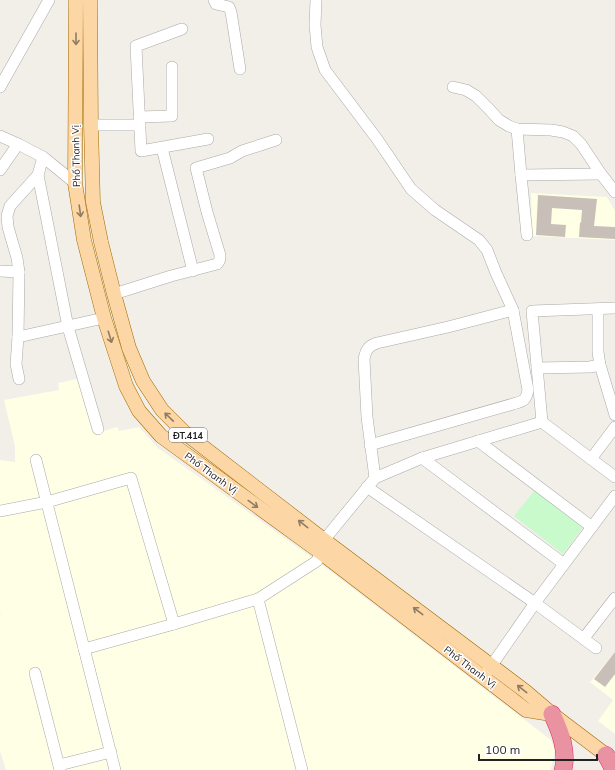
<svg xmlns="http://www.w3.org/2000/svg" width="615" height="770" viewBox="0 0 615 770" font-family="Mulish,sans-serif">
	<style>
		.education { fill: #ffffe5 }
		.park { fill: #c8facc }
		.building { fill: #c7bfb8 }
		.lines { fill: none; stroke-linecap: round; stroke-linejoin: round }
		.minor-casing { stroke: #a9a9a9; stroke-width: 12 }
		.major-casing { stroke: #a06b00; stroke-width: 15 }
		.highway-casing { stroke: #dc2a67; stroke-width: 18 }
		.minor { stroke: #fff; stroke-width: 11 }
		.major { stroke: #fcd6a4; stroke-width: 14 }
		.highway { stroke: #e892a2; stroke-width: 17 }
		.oneway { stroke: #8f7c63 }
		.labels { text-anchor: middle; dominant-baseline: central; stroke-width: 3; stroke-linejoin: round; paint-order: stroke }
		.shield { fill: #fff; stroke: #646464; stroke-width: 1 }
		.shield-label { font-size: 9px; font-weight: bold; fill: #222 }
		.street-label { font-size: 10px; fill: #222; stroke: #fff }
	</style>
	<rect width="100%" height="100%" fill="#f2efe9"/>
	<g class="education">
		<path d="M531,193L607,197L615,211V240L532,236Z"/>
		<path d="M81,378L97,433L117,427L119,431L139,427L158,448L317,561L551,740L555,750L551,770H6L0,751V615L1,614L0,613V460L15,462V446L4,400L59,390L58,383Z"/>
		<path d="M615,652V734L598,721L613,700L590,682Z"/>
	</g>
	<path class="park" d="M535,490L583,527L563,554L514,516Z"/>
	<g class="building">
		<path d="M538,195L597,199L594,226L615,227V239L579,237L580,222L581,223L582,210L552,208L551,224L566,225L565,237L536,235Z"/>
		<path d="M615,652V674L605,687L594,679Z"/>
	</g>
	<g class="lines">
		<defs>
			<g id="minor">
				<path d="M214,0L216,4L229,7L231,12L240,69"/>
				<path d="M316,0L315,25L317,47L325,70L377,139L411,189L435,210L479,240L487,250L496,273L513,310L528,390C526,401 523,401 513,404L370,445"/>
				<path d="M182,29L136,46L141,151L208,139"/>
				<path d="M0,87L49,0"/>
				<path d="M453,87L466,90L476,96L489,109L499,120L509,126L517,129L551,130L563,132L573,136L581,144L601,174L615,192"/>
				<path d="M139,117L172,116V67"/>
				<path d="M91,125H140"/>
				<path d="M517,129L521,175L527,235"/>
				<path d="M0,136L18,144L43,157L75,183"/>
				<path d="M163,152L193,271"/>
				<path d="M43,157L38,175L68,327L98,429"/>
				<path d="M0,170L18,144"/>
				<path d="M521,175L601,174"/>
				<path d="M0,271L19,272"/>
				<path d="M114,294L171,276L217,264C220,261 220,259 220,255L207,212L196,168L230,158L242,151L276,140"/>
				<path d="M615,308L532,311L542,422L615,477"/>
				<path d="M598,309V352L600,365L615,415"/>
				<path d="M18,337L104,318"/>
				<path d="M537,368L590,367L600,365"/>
				<path d="M19,379L16,364L18,337L19,272L17,258L8,227L7,216L10,206L38,175"/>
				<path d="M478,441L592,527"/>
				<path d="M422,458L564,564"/>
				<path d="M591,459L615,427"/>
				<path d="M36,460L115,770"/>
				<path d="M375,478L367,417L364,359C366,350 368,346 377,343L448,327L513,310"/>
				<path d="M367,487L535,603L596,648"/>
				<path d="M0,511L47,502L131,478L174,624"/>
				<path d="M324,540L375,478L422,458L542,422"/>
				<path d="M258,599L302,770"/>
				<path d="M584,638L615,598"/>
				<path d="M84,649L174,624L258,599L317,561L320,552"/>
				<path d="M487,672L535,603L615,496"/>
				<path d="M35,673L60,770"/>
				<path d="M59,765L111,752"/>
			</g>
			<g id="major">
				<path d="M76,0L75,183L84,240L104,318L126,386L139,411L161,436L320,552L526,710L551,714"/>
				<path d="M90,0L91,125L93,202L101,242L114,294L129,348L143,381L162,410L185,433L324,540L525,691L552,714L614,761"/>
			</g>
			<g id="highway">
				<path d="M552,714C560,731 568,751 563,770"/>
				<path d="M606,755L614,770"/>
			</g>
		</defs>
		<use href="#minor" class="minor-casing"/>
		<use href="#major" class="major-casing"/>
		<use href="#highway" class="highway-casing"/>
		<use href="#minor" class="minor"/>
		<use href="#major" class="major"/>
		<use href="#highway" class="highway"/>
	</g>
	<defs><path id="oneway-shaft" d="M-6 0H5M1.5-3L5.5 0L1.5 3" fill="none" stroke-width="1.6" stroke-linecap="round" stroke-linejoin="round"/></defs>
	<g class="oneway">
		<use href="#oneway-shaft" transform="translate(76 39) rotate(90)"/>
		<use href="#oneway-shaft" transform="translate(80 211) rotate(82)"/>
		<use href="#oneway-shaft" transform="translate(110 337) rotate(73)"/>
		<use href="#oneway-shaft" transform="translate(169 417) rotate(-136)"/>
		<use href="#oneway-shaft" transform="translate(253 504) rotate(36)"/>
		<use href="#oneway-shaft" transform="translate(303 524) rotate(-142)"/>
		<use href="#oneway-shaft" transform="translate(418 611) rotate(-143)"/>
		<use href="#oneway-shaft" transform="translate(522 689) rotate(-142)"/>
	</g>
	<g class="labels">
		<rect class="shield" x="169" y="428" width="38" height="14" rx="3"/>
		<g class="shield-label">
			<text x="188" y="435">ĐT.414</text>
		</g>
		<g class="street-label">
			<text transform="translate(76 156) rotate(-91)">Phố Thanh Vị</text>
			<text transform="translate(211 473) rotate(36)">Phố Thanh Vị</text>
			<text transform="translate(470 667) rotate(37)">Phố Thanh Vị</text>
		</g>
	</g>
	<path d="M479 754v6h118v-6" fill="none" stroke="#222222" stroke-width="2"/>
	<text x="485" y="754" font-size="12" fill="#222222" stroke="#ffffff" stroke-width="3" paint-order="stroke">100 m</text>
</svg>
